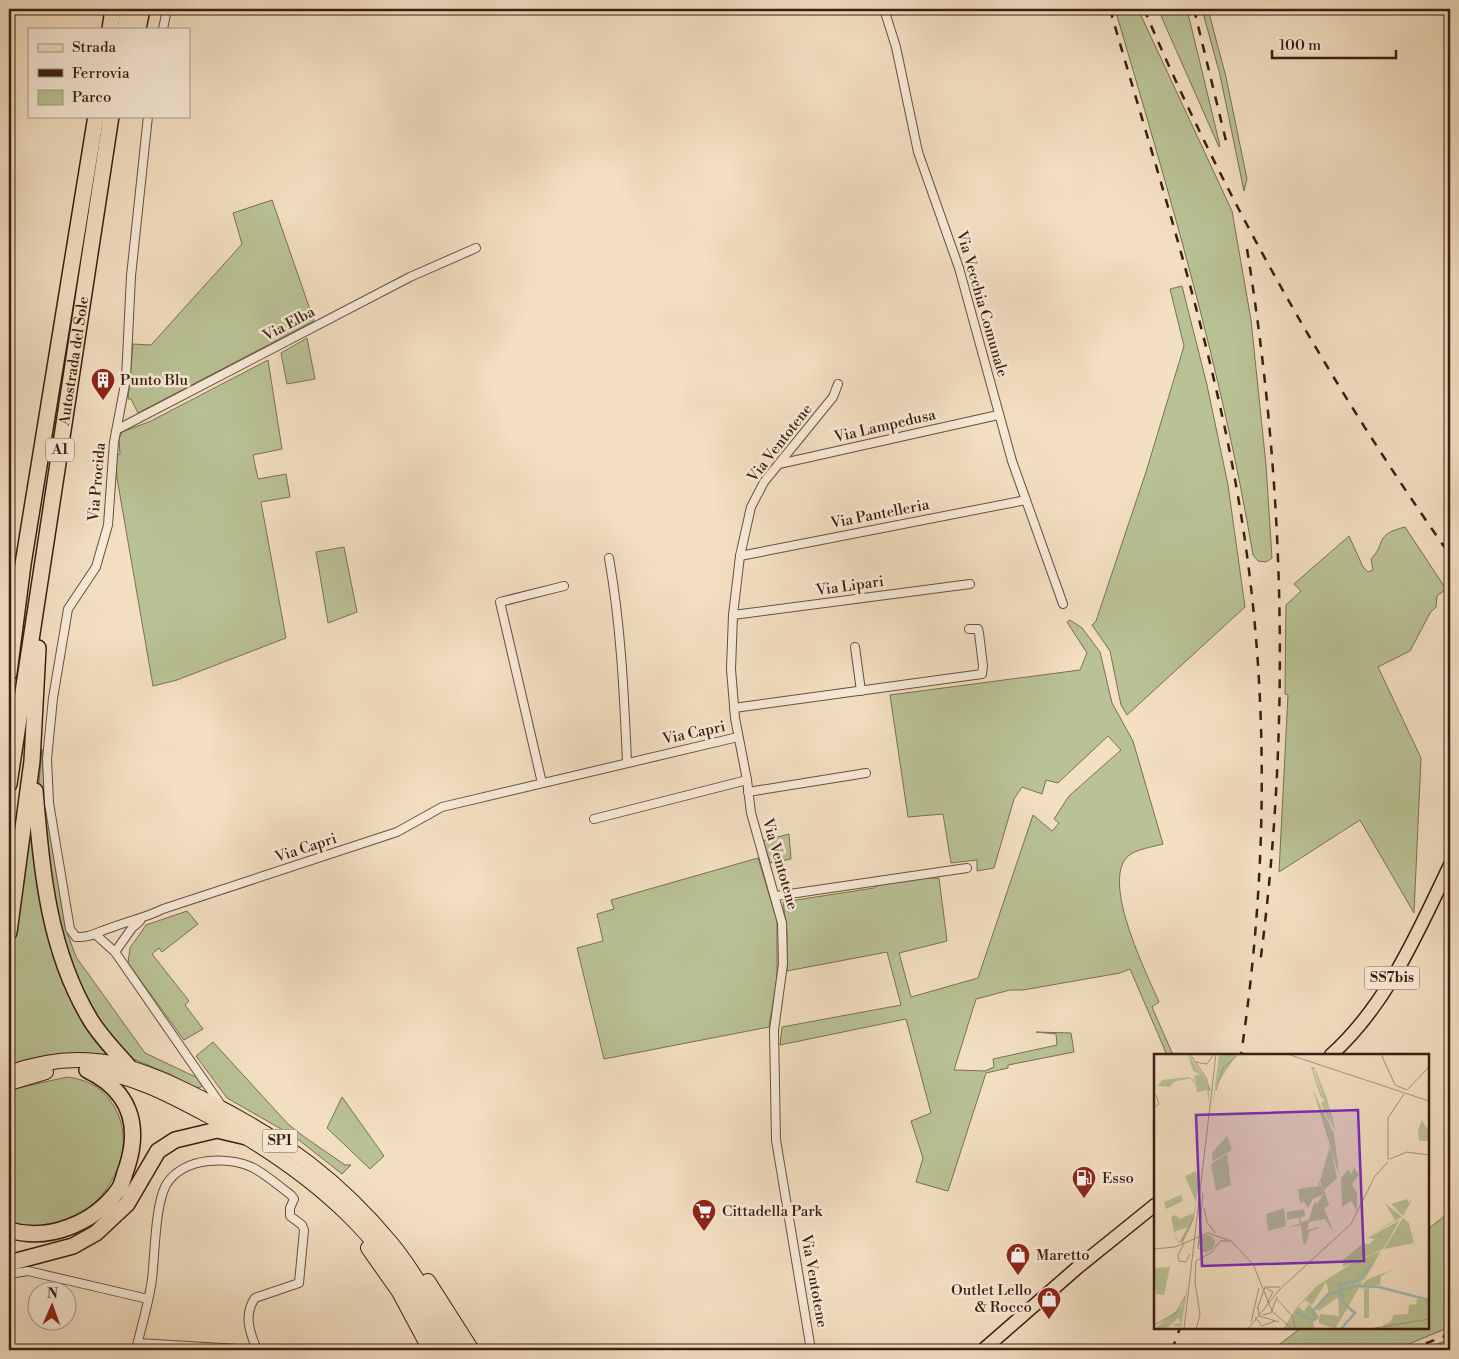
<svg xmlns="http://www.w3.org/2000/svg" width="1459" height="1359" viewBox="0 0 1459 1359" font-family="'Libre Bodoni',serif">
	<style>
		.green { fill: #b9c295; stroke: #7a7053 }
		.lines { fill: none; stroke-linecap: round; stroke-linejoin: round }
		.minor-casing { stroke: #694e3d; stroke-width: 10 }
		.primary-casing { stroke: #3b1e11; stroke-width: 15 }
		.trunk-casing { stroke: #3b1e11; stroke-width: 16 }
		.motorway-casing { stroke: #3b1e11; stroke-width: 18 }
		.minor { stroke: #f7ead7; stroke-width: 8 }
		.primary { stroke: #f3dfc2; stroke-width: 12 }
		.trunk { stroke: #f3dfc2; stroke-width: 14 }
		.motorway { stroke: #f3dfc2; stroke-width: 15 }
		.rail { stroke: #3b1e11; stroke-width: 2.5; stroke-dasharray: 9 9; stroke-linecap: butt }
		.labels { text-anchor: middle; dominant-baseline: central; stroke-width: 5; stroke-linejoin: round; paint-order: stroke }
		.shield { fill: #f7ead7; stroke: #735b4c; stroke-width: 1 }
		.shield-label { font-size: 14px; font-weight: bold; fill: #3b1e11 }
		.street-label { font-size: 15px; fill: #3b1e11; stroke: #f7ead7 }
		.poi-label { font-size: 15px; fill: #3b1e11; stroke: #f7ead7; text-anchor: start }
		.inset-river { fill: none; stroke: #9ebabb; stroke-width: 2.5 }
		.inset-road { fill: none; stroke: #a9927b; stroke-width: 1 }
		.view { fill: #7b2cbf; fill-opacity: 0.15; stroke: #7b2cbf; stroke-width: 2.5 }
		.inset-edge { fill: none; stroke: #3b1e11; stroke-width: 2.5 }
	</style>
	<rect width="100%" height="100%" fill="#f3dfc2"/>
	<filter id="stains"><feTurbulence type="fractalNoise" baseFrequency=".004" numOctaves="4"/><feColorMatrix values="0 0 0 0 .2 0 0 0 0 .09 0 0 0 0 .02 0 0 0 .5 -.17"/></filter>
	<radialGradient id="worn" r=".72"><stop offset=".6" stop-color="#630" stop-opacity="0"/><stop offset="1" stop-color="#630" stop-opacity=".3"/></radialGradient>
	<g class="green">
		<path d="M1115,9H1138L1232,211L1251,320L1266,465L1272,558L1266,562L1258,561L1253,555C1222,370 1168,189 1115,9Z"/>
		<path d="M1158,9H1187L1220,146L1219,147Z"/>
		<path d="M1202,9H1208L1226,77L1247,179L1244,191L1220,75Z"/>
		<path d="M272,200L314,321L138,413L131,399H128L133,344L151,345L242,244L233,213Z"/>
		<path d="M1182,286L1207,385L1228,485L1245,607L1127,715L1121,705L1110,651L1092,625L1096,621L1146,472L1184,346L1170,289Z"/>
		<path d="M307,338L315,379L287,384L281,353Z"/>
		<path d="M268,360L282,449L253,455L258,479L286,474L290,497L261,502L286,638L177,680L153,686L117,478L115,456L120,454L119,439L122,432L151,421Z"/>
		<path d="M1405,527L1446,589L1437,596L1436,607L1430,613L1410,651L1378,667L1421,758L1414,913L1360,820L1279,872L1288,695L1285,694L1286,605L1301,591L1294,584L1349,536L1363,567L1368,572L1373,570L1371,559C1387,543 1373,535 1405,527Z"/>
		<path d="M344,547L357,612L328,623L316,552Z"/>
		<path d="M1070,620L1082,628L1100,652L1112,703L1133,741L1163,844C1153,847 1135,849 1127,857C1102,884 1146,972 1159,1002L1152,1007L1173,1055H1167L1130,969L1120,973L1023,990H1010L976,999L954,1070L985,1071L994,1067L993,1059L1057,1045L1056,1034L1036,1032L1071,1033L1074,1052L1008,1065V1068L986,1073L948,1191L916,1182L923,1158L911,1121L931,1113L906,1019L780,1045L782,1027L901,1005L887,952L787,971V932L783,902L874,888L879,885L916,878H939L947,941L899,953L911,997L978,978L1033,815L1052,831L1059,823L1054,819L1069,796L1121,750L1108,736L1058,783L1046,780L1042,794L1022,787L1014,799L994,868L977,871V860L951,863L943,814L908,817L890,695L1080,670L1087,653L1067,622Z"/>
		<path d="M42,749L45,803L67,932L76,957L145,1053L200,1079L203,1084L201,1087L195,1088L172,1075L131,1058L94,1016L60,940L40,816L39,782Z"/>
		<path d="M28,829H35L54,946L112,1055C76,1052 44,1052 9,1065V957Z"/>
		<path d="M789,834L791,859L770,863L763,841Z"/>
		<path d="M758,858L777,921V978L769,1027L604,1059L577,948L603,941L597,914L614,909L611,900Z"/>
		<path d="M187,911L198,924L162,952L159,948L152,954L189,1001L185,1005L203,1029L184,1040L128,963L130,948L146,925Z"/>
		<path d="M213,1042L288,1124L303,1136L345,1165H351L342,1174L295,1137L227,1098L196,1056Z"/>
		<path d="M67,1077C85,1079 99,1086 109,1099C157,1160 74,1254 9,1221V1090Z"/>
		<path d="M342,1097L384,1156L370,1169L327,1128Z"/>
		<path d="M1450,1212V1327L1394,1350H1272L1301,1328H1428V1229Z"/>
		<path d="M1450,1339V1350H1422Z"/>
	</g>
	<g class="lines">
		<defs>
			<g id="minor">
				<path d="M884,9L896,47L918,152L959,268L1012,461L1063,604"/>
				<path d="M163,29L167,9"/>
				<path d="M148,116L131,276L126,379L114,442L108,525L96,567L68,609L53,698L47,759L49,803L70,929L76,937C90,938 97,932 110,928C128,921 145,918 163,909L397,832L442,807L738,737"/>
				<path d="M118,429L410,277L476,248"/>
				<path d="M779,464L998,415"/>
				<path d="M740,556L1026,500"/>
				<path d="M609,558C621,626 624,693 627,762"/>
				<path d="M733,615L970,584"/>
				<path d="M855,647L861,691"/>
				<path d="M734,708L982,674L983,666L979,633L978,629H969"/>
				<path d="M542,783L500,602L564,586"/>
				<path d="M748,792L866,773"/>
				<path d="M594,819L747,780"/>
				<path d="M776,896L967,868"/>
				<path d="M95,934L115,952L221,1105"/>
				<path d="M115,952L132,928L140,921"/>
				<path d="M9,1274L28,1271L148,1299"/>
				<path d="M138,1343L257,1350"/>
				<path d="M136,1350C141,1327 149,1303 152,1279C155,1254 155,1205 166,1185C183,1156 232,1155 257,1170C269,1177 280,1187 291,1195L294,1199L290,1208V1216L302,1225L304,1230L299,1283L255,1298C243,1315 250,1333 257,1350"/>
				<path d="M811,1350L776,1140L774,1030L783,964L782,923L751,813L747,780L735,718L731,669L733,615L740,556L751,507L764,482L833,397L838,384"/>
			</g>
			<g id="primary">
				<path d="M1331,1055C1387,1005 1418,932 1450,865"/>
				<path d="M983,1350L1077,1268L1155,1205"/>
			</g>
			<g id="trunk">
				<path d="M88,1070C132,1075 168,1094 207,1115C317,1174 388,1238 444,1350"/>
				<path d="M9,1073C89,1044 140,1067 211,1103C284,1140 339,1180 392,1244C418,1276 437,1314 457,1350"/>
				<path d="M9,1083L46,1072"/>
				<path d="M368,1248L399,1292L430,1350"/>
				<path d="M428,1281L472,1350"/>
			</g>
			<g id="motorway">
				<path d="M110,29L113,9"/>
				<path d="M125,29L128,9"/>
				<path d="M138,29L142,9"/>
				<path d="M9,673L23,564L96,116"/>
				<path id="s1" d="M9,784L111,116"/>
				<path d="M35,791C42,871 48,949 90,1019C100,1036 116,1052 129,1067"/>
				<path d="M9,932L32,761L38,648"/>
				<path d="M9,1230C49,1242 95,1223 119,1189C123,1183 124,1174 127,1167C141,1124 129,1090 87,1070"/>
				<path d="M9,1263L73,1246L96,1233L127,1204L158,1151L175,1140L217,1130L251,1138"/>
			</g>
		</defs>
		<use href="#minor" class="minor-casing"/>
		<use href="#primary" class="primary-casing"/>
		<use href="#trunk" class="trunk-casing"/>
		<use href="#motorway" class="motorway-casing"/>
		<use href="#minor" class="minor"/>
		<use href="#primary" class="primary"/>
		<use href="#trunk" class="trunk"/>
		<use href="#motorway" class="motorway"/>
		<g class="rail">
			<path d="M1110,9C1155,166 1207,324 1236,485C1270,674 1269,866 1241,1055"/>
			<path d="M1144,9C1226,202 1330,384 1450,555"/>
			<path d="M1194,9L1227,145"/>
			<path d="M1247,249C1285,485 1291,727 1260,964"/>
			<path d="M1172,1350L1180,1328"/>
			<path d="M1409,1350L1450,1334"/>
		</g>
	</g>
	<defs>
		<symbol id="building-pin" viewBox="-11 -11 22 30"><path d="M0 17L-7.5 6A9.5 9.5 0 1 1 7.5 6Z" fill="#8f2418" stroke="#f7ead7"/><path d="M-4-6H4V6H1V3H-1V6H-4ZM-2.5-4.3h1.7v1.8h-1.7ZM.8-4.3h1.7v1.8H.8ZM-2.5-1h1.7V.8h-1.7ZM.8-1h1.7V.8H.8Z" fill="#fff"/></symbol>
		<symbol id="fuel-pin" viewBox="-11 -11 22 30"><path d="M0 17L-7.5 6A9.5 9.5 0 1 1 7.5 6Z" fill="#8f2418" stroke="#f7ead7"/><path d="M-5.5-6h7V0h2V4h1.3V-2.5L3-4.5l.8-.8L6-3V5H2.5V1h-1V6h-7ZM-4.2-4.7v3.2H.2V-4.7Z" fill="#fff"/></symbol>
		<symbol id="supermarket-pin" viewBox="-11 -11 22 30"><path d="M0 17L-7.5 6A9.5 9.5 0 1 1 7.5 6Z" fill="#8f2418" stroke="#f7ead7"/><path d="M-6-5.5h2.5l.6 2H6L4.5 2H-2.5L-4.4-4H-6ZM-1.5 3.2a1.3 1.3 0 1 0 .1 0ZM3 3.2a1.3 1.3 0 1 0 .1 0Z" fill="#fff"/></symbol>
		<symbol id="shop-pin" viewBox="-11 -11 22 30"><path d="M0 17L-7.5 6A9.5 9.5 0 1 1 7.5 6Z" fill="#8f2418" stroke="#f7ead7"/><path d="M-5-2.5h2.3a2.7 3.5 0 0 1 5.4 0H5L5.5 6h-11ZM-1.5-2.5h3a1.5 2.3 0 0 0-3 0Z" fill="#fff"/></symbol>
	</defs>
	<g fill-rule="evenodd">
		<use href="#building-pin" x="89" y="366" width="28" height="38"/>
		<use href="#fuel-pin" x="1070" y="1164" width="28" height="38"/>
		<use href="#supermarket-pin" x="690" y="1197" width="28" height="38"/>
		<use href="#shop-pin" x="1004" y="1241" width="28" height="38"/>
		<use href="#shop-pin" x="1035" y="1285" width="28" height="38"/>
	</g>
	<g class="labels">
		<g class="shield">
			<rect x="46" y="438.5" width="28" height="23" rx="4"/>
			<rect x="1364.5" y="966.5" width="55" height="23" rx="4"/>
			<rect x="262.5" y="1129.5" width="35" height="23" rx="4"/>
		</g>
		<g class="shield-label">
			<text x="60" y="450">A1</text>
			<text x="1392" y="978">SS7bis</text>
			<text x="280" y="1141">SP1</text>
		</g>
		<g class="street-label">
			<text transform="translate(982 304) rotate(74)">Via Vecchia Comunale</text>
			<text transform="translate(289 324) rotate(-28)">Via Elba</text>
			<text stroke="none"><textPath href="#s1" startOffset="428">Autostrada del Sole</textPath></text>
			<text transform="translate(885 426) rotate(-13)">Via Lampedusa</text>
			<text transform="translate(780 443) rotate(-52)">Via Ventotene</text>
			<text transform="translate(97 482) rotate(-85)">Via Procida</text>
			<text transform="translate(880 514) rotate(-11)">Via Pantelleria</text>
			<text transform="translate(850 586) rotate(-8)">Via Lipari</text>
			<text transform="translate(694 733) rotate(-12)">Via Capri</text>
			<text transform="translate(306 848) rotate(-18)">Via Capri</text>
			<text transform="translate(780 864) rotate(74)">Via Ventotene</text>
			<text transform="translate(814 1281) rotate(80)">Via Ventotene</text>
		</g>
		<g class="poi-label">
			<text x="120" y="380">Punto Blu</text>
			<text x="1102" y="1178">Esso</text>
			<text x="722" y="1211">Cittadella Park</text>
			<text x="1036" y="1255">Maretto</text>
			<text x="1032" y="1290" text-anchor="end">Outlet Lello<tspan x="1032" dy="17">&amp; Rocco</tspan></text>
		</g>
	</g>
	<g transform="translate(1154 1054)">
		<rect width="275" height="275" fill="#f3dfc2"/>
		<path d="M34,0L50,23L55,35V48L53,36L43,38L40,22L46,20L39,17ZM65,0H83L62,32L58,55ZM157,13H160L172,42L179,65L181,78L160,15L159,16L172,52L178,73L167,49L170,47L166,41ZM35,23L39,25L41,30L36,24L20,28L16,33L4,32L8,26ZM159,36L180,80L185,119L184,118ZM268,66L275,78V87H265L264,76ZM73,82L78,96L59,107L58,99ZM173,89L178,99L183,124L170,136L175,151L170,154L180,179L171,165L155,168L153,176L164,173L161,172L166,174L156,177L152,190L149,189L147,171L133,174L146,169L144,164L133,166V158L150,155L151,162L146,164L147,168L155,166L160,148L163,149L170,140L159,145L154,154L150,148L146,149L144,135L165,132L164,126L169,135L166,127L175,95ZM73,100L77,131L62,137L57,110ZM200,114L205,121L198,130L203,140V157L197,147L188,153L187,124L194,116L197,120ZM42,117L44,131L41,159L37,172L28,188L24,189L20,180L25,188L34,173L20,178L17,163L22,161L25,165L40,159L42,148L31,122ZM27,141L29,147L12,155L10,148ZM259,144L249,162L237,150L253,145L255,149ZM231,149L248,163L211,184L241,166ZM130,154L132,172L114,177L112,160ZM249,164L255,169L260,189L230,195ZM246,166L229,195L189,213V206L208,190H215L221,185L214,184ZM45 189a8 8 0 1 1 16 0a8 8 0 1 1-16 0ZM227,197L211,225L191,235L209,227L181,275L165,269V264L159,268L161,275H129L143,253L163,232L200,208ZM172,228L175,240L162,254L165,257L184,243L185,262L166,260V263L155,250L150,257L144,253L151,246L158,251ZM16,213L10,241L2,240L0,214ZM240,215L227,222L226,231L207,233L212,226ZM34,231L27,273L18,271L27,269L24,264L12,275H0L28,252ZM215,234V264H210V236L206,235ZM263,245L275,246V275H229V271L236,268L240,261L254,260L255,251L262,250Z" fill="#b9c295" fill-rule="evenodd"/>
		<path class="inset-river" d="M141,258L159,267M161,266L159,257L174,240L202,232L225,233L275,246M187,275L201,259L190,250L185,231L204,227L218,210"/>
		<path class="inset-road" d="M36,0L52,24L56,37M133,0L275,47M227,0L241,31L253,36M41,8L53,10L60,0M0,36V68M62,36L69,14L85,0M253,36L275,13M0,54L5,50L2,41M236,105L253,98L275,101M234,106V64L250,40M49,139L44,194L53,198M50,154L53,168L61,179M28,189L40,163M30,190L24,201L25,207L32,208L36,200M0,195L21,193L54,179L77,187L99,210L118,257L138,275M112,234L119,238L113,249M123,245L139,263L141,275M104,253L105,262L125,268M103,255L111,233H126M108,261L117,259L123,243M101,263L108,272L121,267M97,268L105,234M0,271L22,259L31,242M30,275L62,0M42,275L46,261L41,228L42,207L58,198L66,187H75M94,275L126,235L197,170L221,122L234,108M216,275L275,265"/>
		<path class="view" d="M204,56L210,207L48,212L42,61Z"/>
		<rect width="275" height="275" class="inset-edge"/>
	</g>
	<rect width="1459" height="1359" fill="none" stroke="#f3dfc2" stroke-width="30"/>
	<rect x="10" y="10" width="1439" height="1339" fill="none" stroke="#3b1e11" stroke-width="2.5"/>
	<rect x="15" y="15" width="1429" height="1329" fill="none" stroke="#3b1e11"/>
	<rect x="28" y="28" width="162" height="90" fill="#f7ead7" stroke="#ac9888"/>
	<rect x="38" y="44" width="25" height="8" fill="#f3dfc2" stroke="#ac9888"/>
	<text x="72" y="52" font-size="15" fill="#3b1e11">Strada</text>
	<rect x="38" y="69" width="25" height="8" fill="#3b1e11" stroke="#ac9888"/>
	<text x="72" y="78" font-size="15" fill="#3b1e11">Ferrovia</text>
	<rect x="38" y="90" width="25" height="15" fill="#b9c295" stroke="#ac9888"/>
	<text x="72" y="102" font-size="15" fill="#3b1e11">Parco</text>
	<g transform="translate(52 1306) rotate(2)"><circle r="24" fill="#f7ead7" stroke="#ac9888"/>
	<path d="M0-4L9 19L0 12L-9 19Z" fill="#8f2418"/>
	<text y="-8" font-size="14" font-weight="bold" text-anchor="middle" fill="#3b1e11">N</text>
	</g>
	<path d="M1272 50v8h124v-8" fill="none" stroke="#3b1e11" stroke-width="2.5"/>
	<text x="1279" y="50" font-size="15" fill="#3b1e11" stroke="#f7ead7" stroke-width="4" paint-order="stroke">100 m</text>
	<rect width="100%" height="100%" filter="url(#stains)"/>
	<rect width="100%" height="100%" fill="url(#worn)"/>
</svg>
